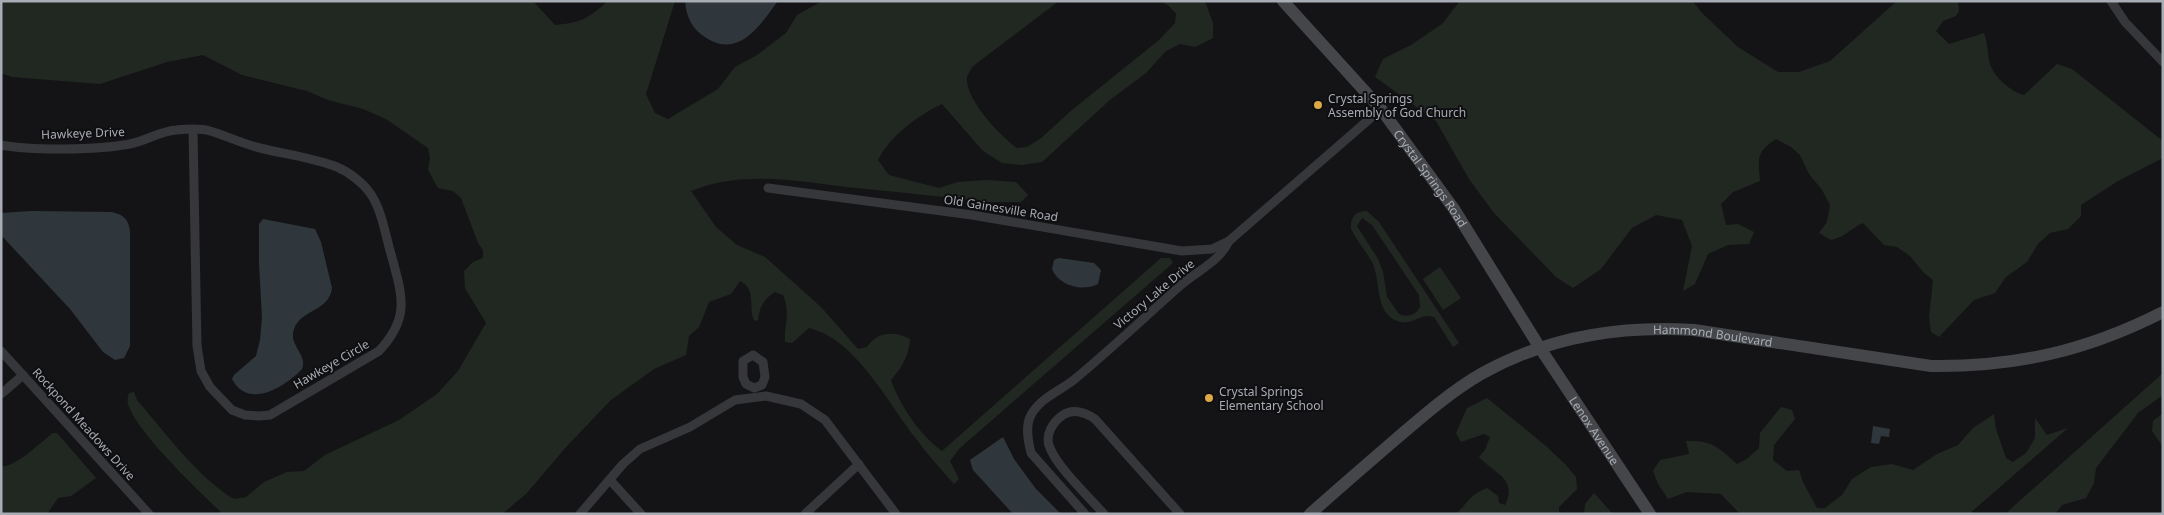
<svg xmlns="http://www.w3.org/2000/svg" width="2164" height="515" viewBox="0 0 2164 515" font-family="'Noto Sans',sans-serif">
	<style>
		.green { fill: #212822; fill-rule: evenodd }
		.water { fill: #2f373d }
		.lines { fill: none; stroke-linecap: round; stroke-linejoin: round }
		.street { stroke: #36373a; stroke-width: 9 }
		.secondary { stroke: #44464a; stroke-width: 12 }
		.poi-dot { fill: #dca946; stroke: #0f0f11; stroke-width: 2 }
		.labels { text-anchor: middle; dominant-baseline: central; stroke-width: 4; stroke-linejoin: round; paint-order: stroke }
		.poi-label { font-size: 12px; fill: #a8acb4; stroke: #0f0f11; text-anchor: start }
		.street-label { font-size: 12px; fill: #a8acb4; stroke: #0f0f11 }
	</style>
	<rect width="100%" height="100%" fill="#141416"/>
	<g class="green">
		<path d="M1,1H533L555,25C581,23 589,18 608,1H675L646,94L655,113L668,119L718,89L735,67L757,55L786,33L797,15L822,1H1059L972,67C971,70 967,75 967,78C965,99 1001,137 1017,148L1027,147L1040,139L1072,110L1159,40L1175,23L1176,14L1169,6L1160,1H1205L1213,23V38L1195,47L1180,44L1166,51L1146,73L1111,99L1042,162L1022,165L1002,163L983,151L942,104C918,115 889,137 878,160L889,175L939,188L958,182L986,180L1016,182L1028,195L1021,202H989C945,197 900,192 856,188C802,182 744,169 691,191L716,227L737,245L765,257L821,307L858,349L867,347C878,331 895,331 910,339C909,356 902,367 891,380C900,406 920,435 942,451L1161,258H1170L1173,263L960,448L950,461L959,479L954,484C940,468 926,453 914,436C887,401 855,339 809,328L792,343L785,342C784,323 791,314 783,295L775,292C763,300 760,306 758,320L755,321C747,312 758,289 740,281L731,294L709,302L699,327L689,336L686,355L654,369L611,400L567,446L526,494L502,514H223C199,491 137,433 128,404C127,400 128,396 129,393L134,392L137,400C164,431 199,479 234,499L246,497L264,482L287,472L304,471L325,455L399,420L437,394L458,371L486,323L465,288L464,271L473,262L483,258V250L478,243L461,198L453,191L438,188L428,170L430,158L428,148L386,119L363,109L328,100L307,91L242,75L203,55L167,62L100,84L12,77L1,73Z"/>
		<path d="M1460,1H1693L1701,12L1738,47L1778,72H1799L1830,61L1897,1H1958L1959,11L1956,16L1943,21L1936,31L1949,44L1984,33C1988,43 1987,53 1990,64C1994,77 2011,92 2024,95L2057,64L2072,69L2163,141V158L2118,181L2081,205V216L2068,229L2050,233L2038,244L2027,262L2006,277L1995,293L1974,300L1939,337L1931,332L1929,317L1933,280L1924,273L1910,256L1897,247L1884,245L1863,223C1849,229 1848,236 1831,240L1819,233L1827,222L1830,205L1822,190L1809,174L1800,155L1791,147L1776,139C1756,152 1758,159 1760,181L1733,192L1721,204L1726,225L1738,224L1754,232L1749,244L1728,245L1708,254L1695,284L1683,291L1692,246L1682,220L1656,215L1632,228L1601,269L1573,288L1556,277L1494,213L1469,179L1436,121L1375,77L1383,59L1411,45L1442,24Z"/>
		<path d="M1367,211L1379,222L1459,343L1453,347L1434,317C1420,312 1412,327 1397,321C1374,312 1381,279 1372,262C1366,251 1357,241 1351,229C1350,217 1356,211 1367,211ZM1362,218L1372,225L1419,295L1420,307C1416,315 1407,318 1399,314L1387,297L1383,272L1378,259L1357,226Z"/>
		<path d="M1440,267L1461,298L1443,310L1423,279Z"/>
		<path d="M2163,373V395L2138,413L2096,468L2094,483L2086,498L2062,505L2055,514H2005Z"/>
		<path d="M1487,398L1546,446L1566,465L1576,477L1577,489L1559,507V514H1456C1469,502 1468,496 1487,488L1498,496L1499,503L1505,505C1518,479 1495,474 1479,457L1485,450L1490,437L1484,434L1461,442L1456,433L1467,408Z"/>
		<path d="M1781,407L1792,410L1795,419L1774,445L1773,460L1787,471L1799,470L1803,482L1817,508H1825L1842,495L1852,479L1871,467L1892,464L1913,470L1937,454L1958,445L1973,428L1994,414L1996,429L2006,458L2013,462L2026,453L2035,438V418L2047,435L2068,428L1969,514H1740L1721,494L1687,492L1668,499L1658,484L1653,471L1660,460L1689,454L1686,441C1713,440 1719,448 1737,464L1747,459L1759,448L1760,433Z"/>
		<path d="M2163,413V447L2152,431L2153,421Z"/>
		<path d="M53,433H57L96,478L71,496L58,498L47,514H1V466C14,469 42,441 53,433Z"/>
		<path d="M1594,493L1613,514H1584L1585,504Z"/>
	</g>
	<g class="water">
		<path d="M685,1H778C758,28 737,61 702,35C691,27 686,15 685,1Z"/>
		<path d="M31,211L111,212C123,214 129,219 130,232V346L124,358L115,360L103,352L70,309L1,235V213Z"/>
		<path d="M263,219L315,229L321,242L332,288C329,312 301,309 294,329C288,346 308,354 302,369C285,387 248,410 232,379L234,375L256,356L260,340L262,318L259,263V224Z"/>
		<path d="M1059,258L1094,263L1101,270L1098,284C1082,292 1059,286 1052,269L1054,260Z"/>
		<path d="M1873,426L1890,429L1889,437L1881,436L1879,444L1871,443Z"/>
		<path d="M1003,437L1014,459L1036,489L1061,514H1013L973,470L970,460Z"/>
	</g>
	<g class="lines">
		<g class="street">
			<path d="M2111,1L2125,22L2163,62"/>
			<path d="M1,145C33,151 98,150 130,144C146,141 160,131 176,130C186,129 201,128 210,131C227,136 243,144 260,148C284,154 315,158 337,167C349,172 363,183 370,193C382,210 385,234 391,254C402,295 411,317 379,351L270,415L259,416L245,415L232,410L210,387L201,371L197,346L193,130"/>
			<path d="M768,188L972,215L1182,251L1212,249L1229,241"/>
			<path d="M1,351L149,514"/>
			<path d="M753,355L763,362L765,377L762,385L754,388L746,384L743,377V361Z"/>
			<path d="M1,394L23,375"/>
			<path d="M610,480L641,514"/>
			<path d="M580,514L623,464L640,449L690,427L735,400L766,396L801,404L825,420L896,514"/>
			<path d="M805,514L859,464"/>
			<path d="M1085,514L1031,453C1028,441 1025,426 1031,415C1040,398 1060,391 1075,379C1111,349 1146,316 1181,285C1197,271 1220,261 1229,241L1381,109"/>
			<path d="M1104,514C1089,497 1058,468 1050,448C1044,435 1053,422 1063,415C1074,408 1086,413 1095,419L1180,514"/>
		</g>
		<g class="secondary">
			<path id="s1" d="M1283,1L1381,109L1454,209L1540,348L1650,514"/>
			<path id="s2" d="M1310,514C1338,489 1367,464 1396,439C1423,416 1450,392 1481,374C1547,337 1618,325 1694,330L1931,366C2016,367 2086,351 2163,312"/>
		</g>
	</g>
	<g class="poi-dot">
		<circle cx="1318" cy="105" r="5"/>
		<circle cx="1209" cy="398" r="5"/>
	</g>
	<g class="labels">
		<g class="poi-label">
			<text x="1328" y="98">Crystal Springs<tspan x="1328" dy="14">Assembly of God Church</tspan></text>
			<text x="1219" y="391">Crystal Springs<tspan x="1219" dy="14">Elementary School</tspan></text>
		</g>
		<g class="street-label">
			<text transform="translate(83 133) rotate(-2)">Hawkeye Drive</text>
			<text stroke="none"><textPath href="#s1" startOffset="231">Crystal Springs Road</textPath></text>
			<text transform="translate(1001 208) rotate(9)">Old Gainesville Road</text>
			<text transform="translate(1154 294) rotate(-40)">Victory Lake Drive</text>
			<text stroke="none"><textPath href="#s2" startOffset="461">Hammond Boulevard</textPath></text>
			<text transform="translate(331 364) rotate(-30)">Hawkeye Circle</text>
			<text transform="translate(84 424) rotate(48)">Rockpond Meadows Drive</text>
			<text stroke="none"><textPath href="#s1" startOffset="532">Lenox Avenue</textPath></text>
		</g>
	</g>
	<rect width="2164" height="515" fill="none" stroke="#a8acb4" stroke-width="5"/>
</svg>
